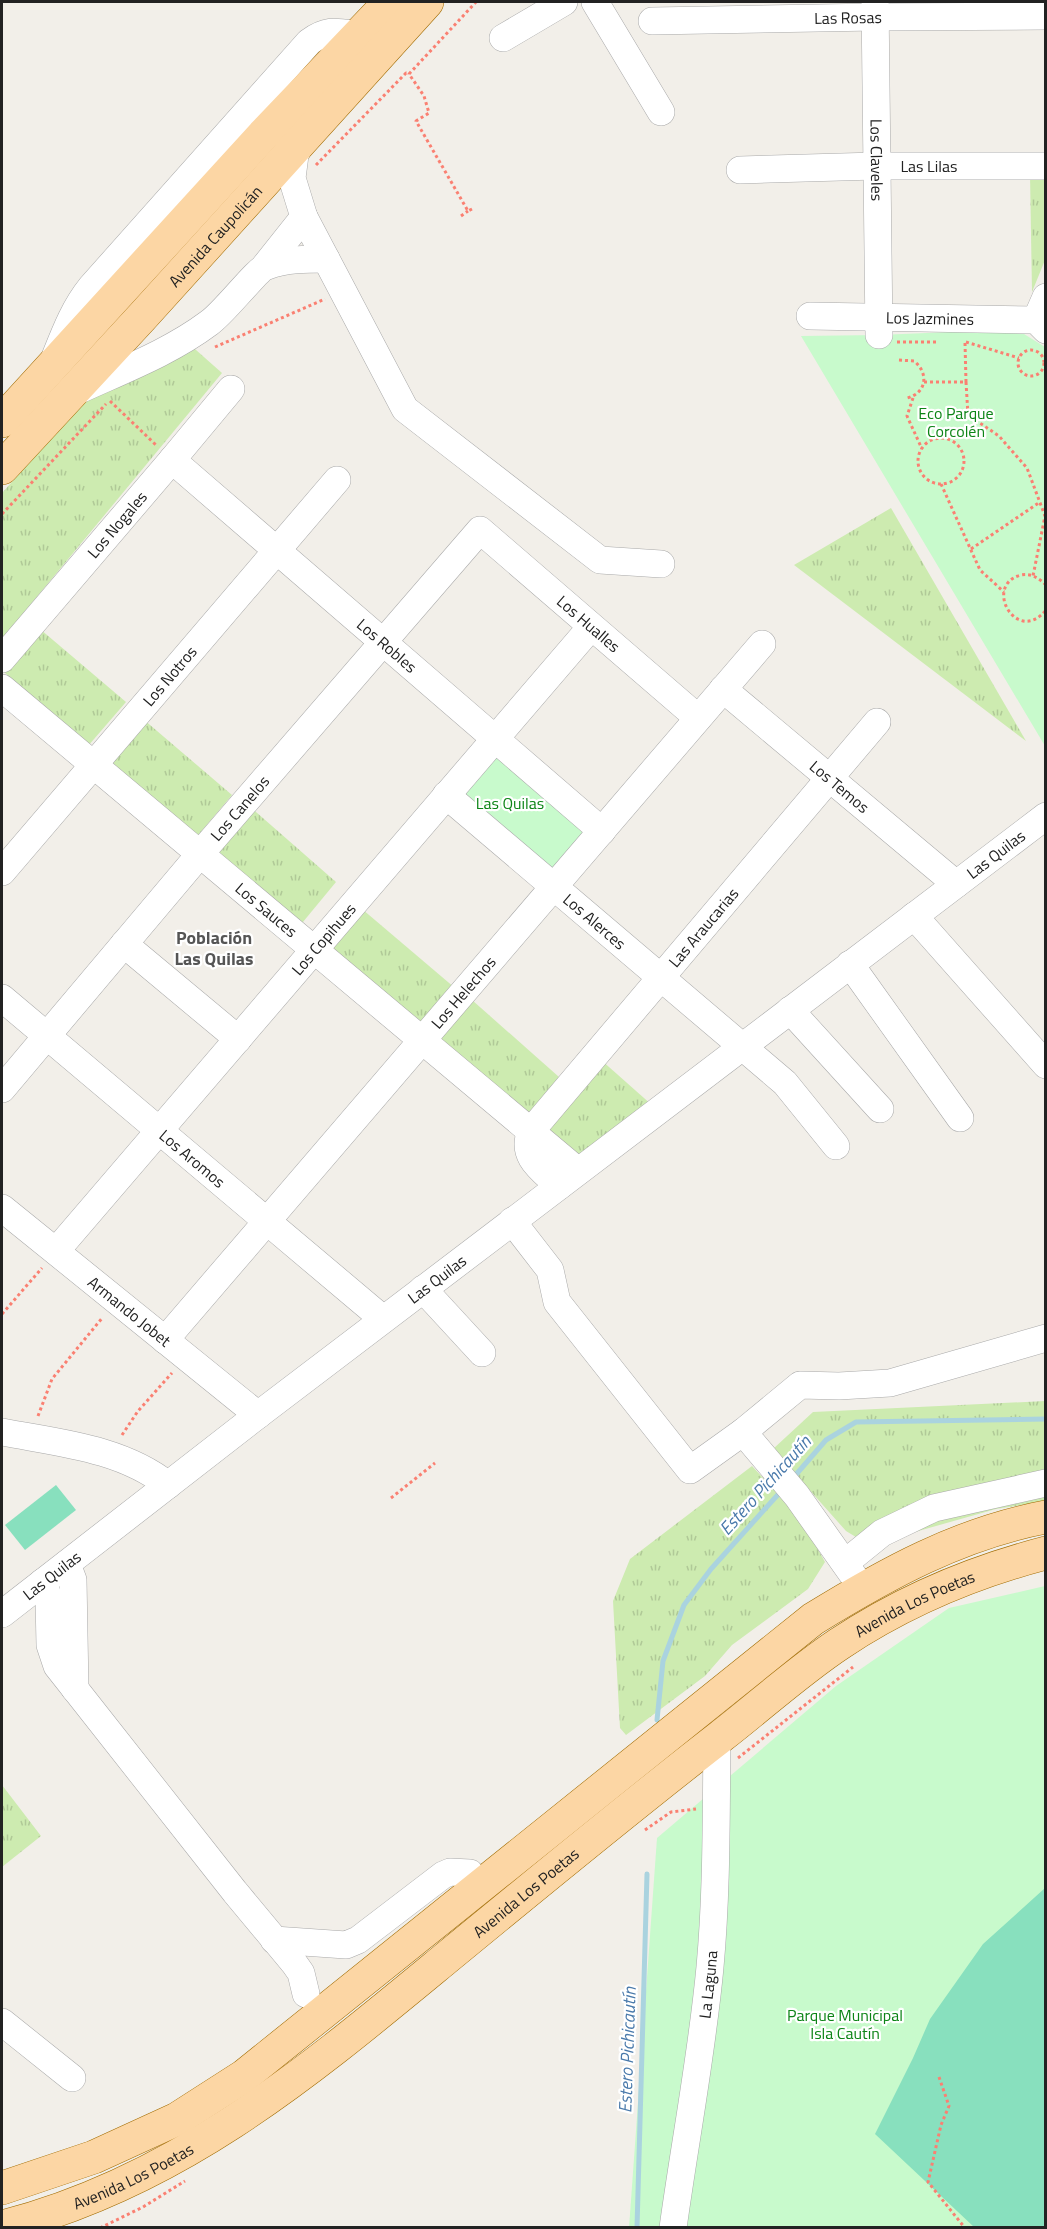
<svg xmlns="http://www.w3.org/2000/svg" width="1047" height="2229" viewBox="0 0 1047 2229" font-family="'Titillium Web',sans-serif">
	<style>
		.grass { fill: url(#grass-tufts) }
		.park { fill: #c8facc }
		.pitch { fill: #88e0be }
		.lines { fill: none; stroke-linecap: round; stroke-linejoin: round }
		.stream { stroke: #aad3df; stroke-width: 5 }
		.minor-casing { stroke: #a9a9a9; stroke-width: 28 }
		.major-casing { stroke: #a06b00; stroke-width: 34 }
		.path { stroke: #fa8072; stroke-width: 3; stroke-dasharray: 3 3; stroke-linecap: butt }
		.minor { stroke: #fff; stroke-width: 27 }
		.major { stroke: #fcd6a4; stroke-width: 33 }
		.labels { text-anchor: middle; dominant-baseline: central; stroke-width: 4.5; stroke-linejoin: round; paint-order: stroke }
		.street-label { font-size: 16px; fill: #222; stroke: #fff }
		.park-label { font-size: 16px; fill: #0c8416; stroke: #fff }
		.neighbourhood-label { font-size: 18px; font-weight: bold; fill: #555; stroke: #fff }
		.water-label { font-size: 18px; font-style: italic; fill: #4a7aab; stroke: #fff }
	</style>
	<defs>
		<pattern id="grass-tufts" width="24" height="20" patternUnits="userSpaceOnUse" patternTransform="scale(1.5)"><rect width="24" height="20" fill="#cdebb0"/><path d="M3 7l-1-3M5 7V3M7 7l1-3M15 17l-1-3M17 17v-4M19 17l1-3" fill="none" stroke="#b0c997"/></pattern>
	</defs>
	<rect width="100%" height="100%" fill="#f2efe9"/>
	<g class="grass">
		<path d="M1030,174H1046L1045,260L1032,292Z"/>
		<path d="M187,342L222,373L2,639V493L82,404Z"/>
		<path d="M891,508L1026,741L794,565Z"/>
		<path d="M40,629L126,702L88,746L4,672Z"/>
		<path d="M143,719L232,795L194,840L106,763Z"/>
		<path d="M248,805L336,882L298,928L208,852Z"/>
		<path d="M362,909L455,988L421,1026L329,949Z"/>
		<path d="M472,1000L559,1077L528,1115L439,1037Z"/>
		<path d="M600,1059L653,1106L580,1162L540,1129Z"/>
		<path d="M1045,1401V1501L996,1509L869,1545L846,1531L773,1449L813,1412Z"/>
		<path d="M752,1466L801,1519L825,1562L808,1589L732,1645L705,1676L626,1735L620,1728L613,1601L630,1559Z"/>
		<path d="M2,1785L41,1836L2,1867Z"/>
	</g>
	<g class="park">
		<path d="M998,330L1024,334L1045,347V746L801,336L879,335Z"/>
		<path d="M494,750L592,835L554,880L456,796Z"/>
		<path d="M1045,1586V2227L629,2228L657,1838L836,1686L949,1608Z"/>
	</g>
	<g class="pitch">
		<path d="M56,1485L76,1510L25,1550L5,1525Z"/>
		<path d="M1045,1888V2227H974L875,2134L913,2058L930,2019L983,1944Z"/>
	</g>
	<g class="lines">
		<g class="stream">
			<path d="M793,1478L826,1440L856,1422L1046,1419"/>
			<path d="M657,1720L663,1661L684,1605L711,1569L783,1489"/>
			<path d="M637,2228L647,1874"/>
		</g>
		<defs>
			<g id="minor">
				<path d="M595,2L661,112"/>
				<path id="s1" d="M875,2L879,335"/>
				<path id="s2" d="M652,21L875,17L1046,16"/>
				<path d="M503,38L564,2"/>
				<path d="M302,141L295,155L292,178L304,217L405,409L600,560L661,564"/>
				<path id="s3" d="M740,170L876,166H1046"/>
				<path d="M265,266L304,217"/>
				<path id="s4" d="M810,316L1036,320L1046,330"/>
				<path d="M1036,320L1046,297"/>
				<path d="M55,357C65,332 74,308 91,287L309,42C328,28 337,32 360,35"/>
				<path d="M75,392C120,371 169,353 209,323C224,313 257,269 267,266C286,259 307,259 326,259"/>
				<path id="s5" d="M172,460L602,831"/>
				<path id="s6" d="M2,659L172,460L231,389"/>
				<path id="s7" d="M2,688L578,1171"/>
				<path id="s8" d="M723,689L956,884"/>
				<path id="s9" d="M446,795L785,1083L836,1146"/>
				<path id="s10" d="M2,872L337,480"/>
				<path d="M914,916L1046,1065"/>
				<path d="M124,944L238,1039"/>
				<path d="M850,964L960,1118"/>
				<path id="s11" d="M2,998L383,1319"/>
				<path d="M790,1010L880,1109"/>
				<path id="s12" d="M2,1089L200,854L480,530L698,718"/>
				<path id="s13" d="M559,1186C542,1170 520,1157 531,1131L877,722"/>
				<path id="s14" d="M2,1208L258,1415"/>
				<path d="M512,1221L550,1270L557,1302L690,1470L743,1432L800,1385L839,1386L890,1383L1046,1338"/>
				<path id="s15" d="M56,1251L591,627"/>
				<path d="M423,1289L482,1353"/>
				<path id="s16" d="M165,1340L762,644"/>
				<path d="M2,1432C59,1443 121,1448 168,1485"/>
				<path d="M743,1432L797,1496L855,1578"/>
				<path d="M845,1563L882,1533L934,1508L1046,1483"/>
				<path d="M67,1564L73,1580L75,1689"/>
				<path d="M43,1582L49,1599L50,1645L57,1666L235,1892L294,1963L301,1973L306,1994"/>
				<path id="s17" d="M2,1614L258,1415L1046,816"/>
				<path d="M274,1940L346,1945L358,1940L443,1875L450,1872L470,1873"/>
				<path d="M2,2022L72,2078"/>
				<path id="s18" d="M673,2228C685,2141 702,2054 710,1967C717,1891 716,1815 717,1740"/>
			</g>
			<g id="major">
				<path d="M2,421L263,135L390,2"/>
				<path id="s19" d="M2,468L142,317L427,2"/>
				<path d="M2,2188L94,2157L177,2119L244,2076L813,1619C886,1574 960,1533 1046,1517"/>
				<path id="s20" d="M2,2227C178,2182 308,2072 445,1959C536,1884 627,1809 720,1737C759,1707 797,1672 839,1644C902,1602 973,1572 1046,1553"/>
			</g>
		</defs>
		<use href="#minor" class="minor-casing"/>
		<use href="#major" class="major-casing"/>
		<g class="path">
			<path d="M316,165L406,73L409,74"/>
			<path d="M472,209L468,211L416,121L429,113L424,96L409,74L476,2"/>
			<path d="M461,216L468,211"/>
			<path d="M897,342H936"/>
			<path d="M966,342L1019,358"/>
			<path d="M215,347L325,299"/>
			<circle cx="1031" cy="363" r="13"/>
			<path d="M899,360L914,361C929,373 927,393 907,398"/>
			<path d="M924,382H966L965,342"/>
			<path d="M966,382L968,415L999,436L1027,468L1045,516L1033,576"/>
			<path d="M913,398L907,416L922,449"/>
			<path d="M110,401L156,445"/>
			<circle cx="941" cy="461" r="23"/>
			<path d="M941,484L980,570L1004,592"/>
			<path d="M2,514L106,404"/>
			<path d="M971,549L1040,502"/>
			<path d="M1046,585C1039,578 1031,573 1021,575C982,585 1017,646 1046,610"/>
			<path d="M2,1314L42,1268"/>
			<path d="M38,1416L52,1379L103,1317"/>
			<path d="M122,1435L138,1411L172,1373"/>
			<path d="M391,1498L435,1463"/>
			<path d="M738,1758L853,1667"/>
			<path d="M645,1830L671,1812L696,1809"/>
			<path d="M939,2077L949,2106L941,2125L928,2182L965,2228"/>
			<path d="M100,2228L143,2207L185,2181"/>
		</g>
		<use href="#minor" class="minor"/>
		<use href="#major" class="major"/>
	</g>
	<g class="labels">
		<g class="street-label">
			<text stroke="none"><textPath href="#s2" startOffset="196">Las Rosas</textPath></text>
			<text stroke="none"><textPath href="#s1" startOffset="158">Los Claveles</textPath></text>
			<text stroke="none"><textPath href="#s3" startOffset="189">Las Lilas</textPath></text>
			<text stroke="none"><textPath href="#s19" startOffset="315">Avenida Caupolicán</textPath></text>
			<text stroke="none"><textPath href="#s4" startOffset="120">Los Jazmines</textPath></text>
			<text stroke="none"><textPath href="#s6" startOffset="177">Los Nogales</textPath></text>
			<text stroke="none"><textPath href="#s12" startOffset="879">Los Hualles</textPath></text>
			<text stroke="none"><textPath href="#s5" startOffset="284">Los Robles</textPath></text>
			<text stroke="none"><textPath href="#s10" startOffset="258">Los Notros</textPath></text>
			<text stroke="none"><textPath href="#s8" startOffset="152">Los Temos</textPath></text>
			<text stroke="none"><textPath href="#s12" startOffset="368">Los Canelos</textPath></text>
			<text stroke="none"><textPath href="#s17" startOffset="1251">Las Quilas</textPath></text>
			<text stroke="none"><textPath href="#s7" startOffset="345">Los Sauces</textPath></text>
			<text stroke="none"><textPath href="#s9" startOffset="195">Los Alerces</textPath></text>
			<text stroke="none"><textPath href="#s13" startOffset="334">Las Araucarias</textPath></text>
			<text stroke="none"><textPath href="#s15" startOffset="411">Los Copihues</textPath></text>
			<text stroke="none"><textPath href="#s16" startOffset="458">Los Helechos</textPath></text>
			<text stroke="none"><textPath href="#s11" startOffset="249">Los Aromos</textPath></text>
			<text stroke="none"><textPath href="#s17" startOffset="549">Las Quilas</textPath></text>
			<text stroke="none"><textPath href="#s14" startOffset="164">Armando Jobet</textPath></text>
			<text stroke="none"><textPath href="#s17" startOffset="63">Las Quilas</textPath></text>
			<text stroke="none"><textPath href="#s20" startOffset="1113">Avenida Los Poetas</textPath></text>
			<text stroke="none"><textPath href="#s20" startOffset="627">Avenida Los Poetas</textPath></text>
			<text stroke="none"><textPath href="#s18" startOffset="246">La Laguna</textPath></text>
			<text stroke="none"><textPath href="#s20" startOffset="141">Avenida Los Poetas</textPath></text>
		</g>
		<g class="park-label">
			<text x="956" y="413">Eco Parque<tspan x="956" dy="18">Corcolén</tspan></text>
			<text x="510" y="803">Las Quilas</text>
			<text x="845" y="2015">Parque Municipal<tspan x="845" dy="18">Isla Cautín</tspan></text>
		</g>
		<g class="neighbourhood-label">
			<text x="214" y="937">Población<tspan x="214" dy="21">Las Quilas</tspan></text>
		</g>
		<g class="water-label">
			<text transform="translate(765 1485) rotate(-48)">Estero Pichicautín</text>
			<text transform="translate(627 2050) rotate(-88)">Estero Pichicautín</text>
		</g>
	</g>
	<rect width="1047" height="2229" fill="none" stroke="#222222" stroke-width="6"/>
</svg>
